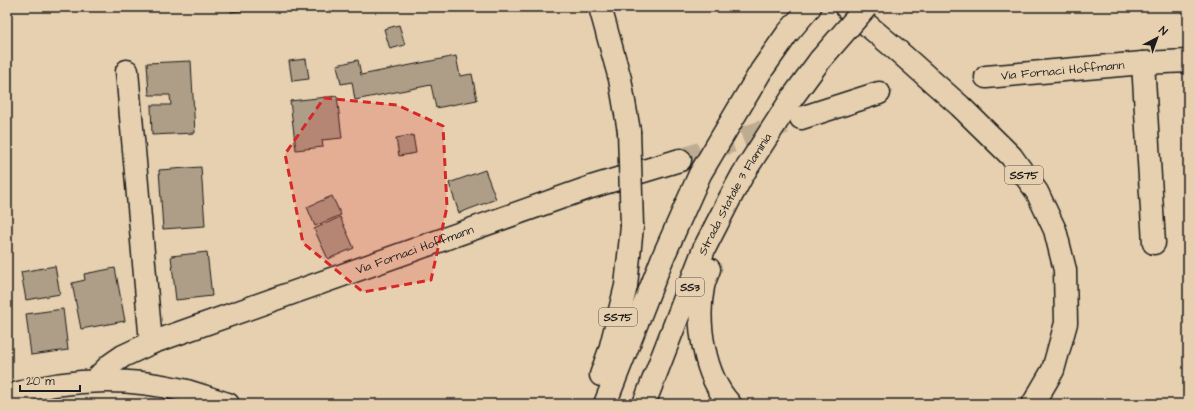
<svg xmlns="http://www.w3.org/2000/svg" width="1195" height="411" viewBox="0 0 1195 411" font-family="'Architects Daughter',sans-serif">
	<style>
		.building { fill: #ae9e87; stroke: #1c1c1c }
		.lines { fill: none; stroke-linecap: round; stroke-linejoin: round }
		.minor-tunnel { stroke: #beac92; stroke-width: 22; stroke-dasharray: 22 11; stroke-linecap: butt }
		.minor-casing { stroke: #1c1c1c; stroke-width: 25 }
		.major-casing { stroke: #1c1c1c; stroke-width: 25 }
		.highway-casing { stroke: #1c1c1c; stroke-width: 25 }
		.minor { stroke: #e6d0af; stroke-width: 22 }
		.major { stroke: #e6d0af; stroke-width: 22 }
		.highway { stroke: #e6d0af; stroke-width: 22 }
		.highway-bridge-casing { stroke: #1c1c1c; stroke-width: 25; stroke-linecap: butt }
		.highway-bridge { stroke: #e6d0af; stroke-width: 22 }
		.marked { fill: #d62828; fill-opacity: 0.2; stroke: #d62828; stroke-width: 3; stroke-dasharray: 8 5; stroke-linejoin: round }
		.labels { text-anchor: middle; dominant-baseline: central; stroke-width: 3.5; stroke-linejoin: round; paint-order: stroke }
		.shield { fill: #e6d0af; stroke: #595248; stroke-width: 1 }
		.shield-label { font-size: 11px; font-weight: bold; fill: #1c1c1c }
		.street-label { font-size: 12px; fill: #1c1c1c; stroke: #e6d0af }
	</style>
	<rect width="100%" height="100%" fill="#e6d0af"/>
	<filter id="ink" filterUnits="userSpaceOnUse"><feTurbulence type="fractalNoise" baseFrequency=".025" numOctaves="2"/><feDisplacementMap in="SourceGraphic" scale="8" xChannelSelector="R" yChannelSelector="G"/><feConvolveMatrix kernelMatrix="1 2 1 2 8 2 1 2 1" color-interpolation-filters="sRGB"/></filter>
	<g filter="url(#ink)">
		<g class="building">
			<path d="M230,7H266L267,8L231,12Z"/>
			<path d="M399,25L405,45L390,49L384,29Z"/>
			<path d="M456,56L460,76L472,74L477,100L436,108L431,85L355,100L352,82L341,84L337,65L358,60L361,75Z"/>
			<path d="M306,59L309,79L292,81L289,61Z"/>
			<path d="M191,61L195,133L152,135L151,105H171L170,95H149L147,63Z"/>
			<path d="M337,96L342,138L322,140L323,147L296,150L290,101Z"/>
			<path d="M413,135L416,153L399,156L396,138Z"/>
			<path d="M201,167L205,226L163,229L159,170Z"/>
			<path d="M485,170L496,199L459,213L449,183Z"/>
			<path d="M332,196L341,215L315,226L307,207Z"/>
			<path d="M340,217L354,248L328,259L314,229Z"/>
			<path d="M207,252L212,296L176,300L171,256Z"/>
			<path d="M55,266L60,294L26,300L21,272Z"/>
			<path d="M115,268L125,321L81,329L72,283L85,280L84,274Z"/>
			<path d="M63,309L68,350L31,355L26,314Z"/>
		</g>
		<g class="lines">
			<path class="minor-tunnel" d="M680,160L785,123"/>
			<defs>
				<g id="minor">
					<path d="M1143,63L1154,243"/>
					<path d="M127,71L151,343"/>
					<path id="s1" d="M986,77L1143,63L1188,61"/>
					<path d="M801,118L879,93"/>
					<path id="s2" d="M94,381L110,365L123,356L151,343L591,187L680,160"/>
				</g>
				<path id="major" d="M7,396C66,378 127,376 187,391C201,395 214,400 228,404"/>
				<g id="highway">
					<path d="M600,7L620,79L629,131"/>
					<path d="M846,7L898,51L960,106L1011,156L1037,192L1055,230L1065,270L1066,323L1053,370L1033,404"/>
					<path d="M709,269C707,275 704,281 703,287C696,323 704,376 730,404"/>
					<path d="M601,375L610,350L626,286L632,226"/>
					<path d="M605,404L663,257L700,174L761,71L787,34L810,7"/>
					<path id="s3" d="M644,404L704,249L729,200L743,174L792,98L820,60"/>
				</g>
			</defs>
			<use href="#minor" class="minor-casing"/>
			<use href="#major" class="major-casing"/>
			<use href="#highway" class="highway-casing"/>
			<use href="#minor" class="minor"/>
			<use href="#major" class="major"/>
			<use href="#highway" class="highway"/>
			<defs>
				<g id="highway-bridge">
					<path d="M820,60L866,7"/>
					<path d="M629,131L632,226"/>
				</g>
			</defs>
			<use href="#highway-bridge" class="highway-bridge-casing"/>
			<use href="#highway-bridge" class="highway-bridge"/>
		</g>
	</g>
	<path class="marked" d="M324,98L397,105L443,126L447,207L431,280L363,292L303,243L285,154Z"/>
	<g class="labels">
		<g class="shield">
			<rect x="1005" y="166" width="38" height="18" rx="3"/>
			<rect x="676" y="278" width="28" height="18" rx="3"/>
			<rect x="599" y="308" width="38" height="18" rx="3"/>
		</g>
		<g class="shield-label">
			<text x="1024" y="175">SS75</text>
			<text x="690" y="287">SS3</text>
			<text x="618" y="317">SS75</text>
		</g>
		<g class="street-label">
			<text stroke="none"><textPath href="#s1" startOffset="77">Via Fornaci Hoffmann</textPath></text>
			<text stroke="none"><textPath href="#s3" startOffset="229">Strada Statale 3 Flaminia</textPath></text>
			<text stroke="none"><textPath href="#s2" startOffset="349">Via Fornaci Hoffmann</textPath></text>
		</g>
	</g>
	<rect width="1195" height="411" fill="none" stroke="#e6d0af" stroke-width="24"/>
	<rect x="12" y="12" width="1171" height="387" fill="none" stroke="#1c1c1c" stroke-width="1.5" filter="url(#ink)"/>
	<g transform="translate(1157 38) rotate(41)" stroke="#e6d0af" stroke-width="3" paint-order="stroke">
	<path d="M0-3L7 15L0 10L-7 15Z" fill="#1c1c1c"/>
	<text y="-6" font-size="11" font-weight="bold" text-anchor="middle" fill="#1c1c1c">N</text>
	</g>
	<path d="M20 385v6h60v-6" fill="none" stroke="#1c1c1c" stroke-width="2"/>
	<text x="26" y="385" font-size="12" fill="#1c1c1c" stroke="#e6d0af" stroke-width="3" paint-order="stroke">20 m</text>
</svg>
